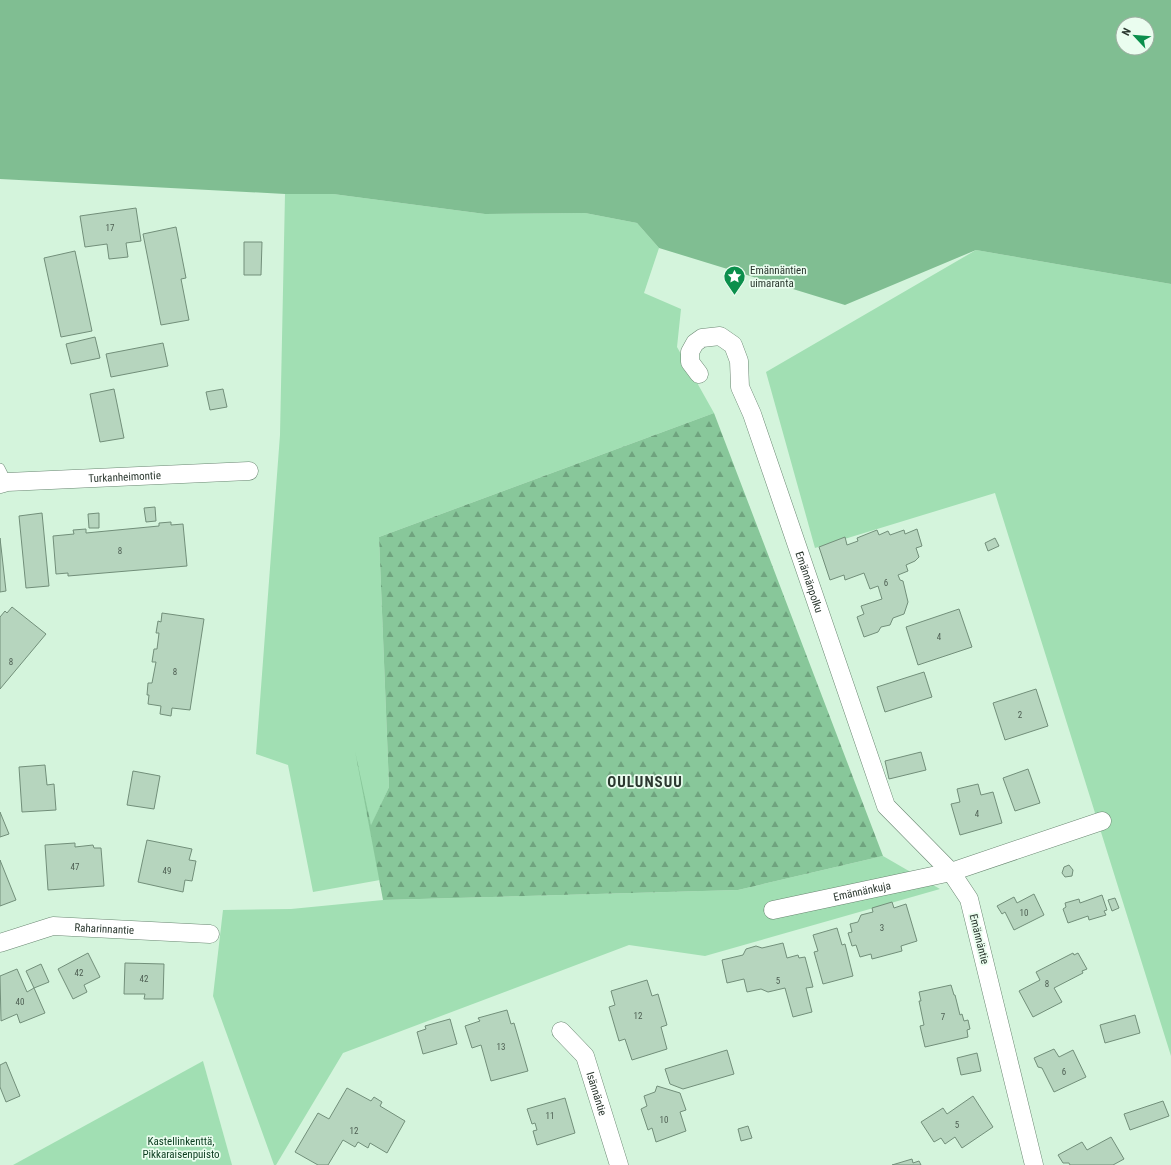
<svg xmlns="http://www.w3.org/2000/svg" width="1171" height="1165" viewBox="0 0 1171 1165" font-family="'Roboto Condensed',sans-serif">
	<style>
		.green { fill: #a1dfb3 }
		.forest { fill: url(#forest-firs) }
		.water { fill: #80be92; fill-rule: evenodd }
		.building { fill: #b6d5be; stroke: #728f7a }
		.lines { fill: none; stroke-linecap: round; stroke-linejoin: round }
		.service-casing { stroke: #6a8772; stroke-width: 10 }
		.minor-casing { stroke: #6a8772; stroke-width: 19 }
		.service { stroke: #fff; stroke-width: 9 }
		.minor { stroke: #fff; stroke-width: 18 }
		.labels { text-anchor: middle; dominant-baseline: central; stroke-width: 3.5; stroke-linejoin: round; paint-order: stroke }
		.number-label { font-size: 9px; fill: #4e5f53 }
		.poi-label { font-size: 11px; fill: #2b382f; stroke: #eafdef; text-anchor: start }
		.street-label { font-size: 11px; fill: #2b382f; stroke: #eafdef }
		.park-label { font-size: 11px; fill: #0b3c1f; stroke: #eafdef }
		.district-label { font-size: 15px; font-weight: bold; letter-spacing: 1px; fill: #2b382f; stroke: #eafdef }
	</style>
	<defs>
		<pattern id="forest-firs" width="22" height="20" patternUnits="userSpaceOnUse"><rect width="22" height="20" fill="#88c79a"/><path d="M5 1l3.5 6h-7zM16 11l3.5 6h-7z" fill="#6fa37e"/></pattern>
	</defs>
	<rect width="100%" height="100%" fill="#d4f4dc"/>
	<g class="green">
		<path d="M285,194H333L485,214L585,213L637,223L659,248L644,293L681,309L677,347L714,413L379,537L389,787L371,826L362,786L380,880L313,892L288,765L256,754L280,435Z"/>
		<path d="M976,250L1171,284V1056L995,493L815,548L766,372Z"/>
		<path d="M883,856L940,889L705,956L629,945L343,1053L276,1165H274L213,996L223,910L291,909L383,900L738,890Z"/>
		<path d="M203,1061L232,1165H13Z"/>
	</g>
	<path class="forest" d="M714,413L883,856L738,890L383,900L355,751L371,825L389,787L379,537Z"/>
	<path class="water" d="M0,0H1171V284L976,250L845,305L659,248L637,223L585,213L485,214L333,194H285L0,179ZM1123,24H1147V48H1123Z"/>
	<g class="building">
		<path d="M136,208L141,241L126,243L128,257L109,259L107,244L85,247L80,216Z"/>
		<path d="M176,227L186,278L181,279L189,320L161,325L143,234Z"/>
		<path d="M244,242H262L261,275H244Z"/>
		<path d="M75,251L92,331L61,337L44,258Z"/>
		<path d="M95,337L100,358L71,364L66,344Z"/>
		<path d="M163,343L168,366L111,377L106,354Z"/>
		<path d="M114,389L124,438L100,442L90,394Z"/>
		<path d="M223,389L227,407L210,410L206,392Z"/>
		<path d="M155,507L156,521L146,522L144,508Z"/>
		<path d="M42,513L49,586L26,588L19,516Z"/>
		<path d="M99,513V528H89L88,514Z"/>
		<path d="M171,522V525L183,524L187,566L68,576V573L56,574L53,536L74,534L73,530L86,529V533L159,526V523Z"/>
		<path d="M917,529L922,546L916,548L919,557L915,561L906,565L908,571L898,575L900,580L903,581L908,602L904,614L893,618L890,625L881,627L878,632L864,637L857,617L864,614L861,606L882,599L878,586L870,589L864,573L845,580L844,575L830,580L819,547L845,537L847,545L858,541L857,538L877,530L879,535L888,531L890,535L904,530L905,534Z"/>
		<path d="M0,538L6,591L0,592Z"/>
		<path d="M995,538L999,546L988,551L985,543Z"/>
		<path d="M12,607L46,634L0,689V617L5,611L7,613Z"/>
		<path d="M959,609L972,647L918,665L906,627Z"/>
		<path d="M162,613L204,619L190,710L172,708L171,716L160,714L161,706L148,704L149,695H147L148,683H152L156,662H152L154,649H157L159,633H156L158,621L161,622Z"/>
		<path d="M924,672L932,697L885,712L877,687Z"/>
		<path d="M1036,689L1048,726L1005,740L993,703Z"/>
		<path d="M921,752L926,770L889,779L885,761Z"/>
		<path d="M45,765L47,785L54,784L56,810L22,812L19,767Z"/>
		<path d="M1028,769L1040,803L1015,811L1003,778Z"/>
		<path d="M133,771L160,776L154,809L127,805Z"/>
		<path d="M978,784L981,795L993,792L1002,823L960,835L951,804L960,802L957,789Z"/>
		<path d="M0,812L9,834L0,837Z"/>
		<path d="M147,840L192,849L189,860L196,861L192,881L185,880L183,892L138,882Z"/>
		<path d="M75,843V847L93,845L94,848H101L104,886L48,890L45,845Z"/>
		<path d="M0,860L16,900L0,906Z"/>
		<path d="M1069,865L1073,870L1072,876L1065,877L1062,873L1064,867Z"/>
		<path d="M1034,894L1044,915L1014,930L1005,912L1002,914L997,906L1014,897L1017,903Z"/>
		<path d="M1102,895L1107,910L1104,911L1106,915L1089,920L1088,916L1068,923L1063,909L1066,907L1065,903L1079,899L1080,903Z"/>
		<path d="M1115,898L1119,908L1112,911L1108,900Z"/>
		<path d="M892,902L894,908L906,904L917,941L901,946L902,951L872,959L871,954L860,957L856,945L852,946L848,933L852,932L850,924L858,922L861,915L873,912L872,908Z"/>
		<path d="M837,928L842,945L845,944L853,976L823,984L814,952L818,951L813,935Z"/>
		<path d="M783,943L787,958L798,955L799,958L805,957L813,987L806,988L812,1012L793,1017L785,988L768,992L761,989L747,992L744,979L727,983L722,960L743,955L746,949L756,946L762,948Z"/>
		<path d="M88,953L100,977L84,985L87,992L73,999L58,969Z"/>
		<path d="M1073,953L1074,955L1078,953L1087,969L1082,971L1083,973L1054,988L1062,1002L1033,1017L1019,991L1040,980L1036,972Z"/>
		<path d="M125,963L164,964L163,999H144L145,994H124Z"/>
		<path d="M41,964L49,982L34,988L26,971Z"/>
		<path d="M17,969L27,992L34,988L45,1013L20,1023L17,1014L1,1021L0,976Z"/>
		<path d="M647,980L652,996L658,994L667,1025L661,1027L667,1049L632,1060L625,1039L619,1041L609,1007L615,1005L611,991Z"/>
		<path d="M951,985L954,995H955L960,1015L962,1014L964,1021L968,1020L970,1029L967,1030L968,1037L925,1047L920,1026L924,1025L919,1001H921L919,992Z"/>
		<path d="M507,1010L511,1024L514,1023L528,1071L491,1081L481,1045L472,1048L465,1026L480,1021L478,1018Z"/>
		<path d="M1135,1015L1140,1033L1105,1043L1100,1025Z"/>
		<path d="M450,1019L457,1044L423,1054L417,1032L426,1029L425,1026Z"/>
		<path d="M1054,1049L1059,1057L1073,1050L1086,1077L1054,1092L1042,1068L1038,1067L1034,1058Z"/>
		<path d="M727,1050L734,1074L683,1089L670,1084L665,1069Z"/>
		<path d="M977,1053L981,1071L961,1075L957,1058Z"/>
		<path d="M6,1062L20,1096L6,1102L0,1087V1065Z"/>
		<path d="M657,1086L680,1093L686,1110L680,1112L686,1131L656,1142L652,1128L648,1130L641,1109L647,1106L644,1096L655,1092Z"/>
		<path d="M347,1088L371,1101L374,1097L382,1102L380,1106L405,1121L387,1153L370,1143L368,1148L358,1142L355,1147L343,1140L328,1165H318L295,1152L318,1113L329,1119Z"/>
		<path d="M973,1096L993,1127L962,1148L955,1137L945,1144L941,1138L934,1142L921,1122L943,1108L947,1114Z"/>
		<path d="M565,1098L575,1133L537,1145L533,1131L537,1130L535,1123L532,1124L527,1109Z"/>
		<path d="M1163,1101L1169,1116L1130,1130L1124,1114Z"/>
		<path d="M748,1126L752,1138L741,1141L738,1129Z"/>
		<path d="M1111,1137L1124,1159L1113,1165H1070L1069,1163H1063L1058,1155L1082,1142L1087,1150Z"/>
		<path d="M912,1159L913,1163L919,1161L921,1165H892Z"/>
	</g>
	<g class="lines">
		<defs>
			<path id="service" d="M0,468L7,482"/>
			<g id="minor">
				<path id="s1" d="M699,374L690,362V352L695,343L702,338L720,336L733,345L739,361L740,387L752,414L886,806L951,872"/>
				<path id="s2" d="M0,484L7,482L249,471"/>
				<path id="s3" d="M773,910L951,872"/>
				<path id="s4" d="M0,943L53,926L210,934"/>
				<path id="s5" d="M561,1031L585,1056L619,1165"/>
				<path d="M1034,1165L969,899L951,872L1102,821"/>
			</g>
		</defs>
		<use href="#service" class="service-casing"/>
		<use href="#minor" class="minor-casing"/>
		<use href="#service" class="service"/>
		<use href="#minor" class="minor"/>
	</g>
	<defs>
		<symbol id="sight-pin" viewBox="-11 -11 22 30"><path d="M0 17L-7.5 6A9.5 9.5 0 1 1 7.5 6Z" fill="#0b8f4c" stroke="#eafdef"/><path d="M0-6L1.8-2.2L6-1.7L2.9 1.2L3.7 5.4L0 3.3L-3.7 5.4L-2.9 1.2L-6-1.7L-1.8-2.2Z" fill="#fff"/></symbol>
	</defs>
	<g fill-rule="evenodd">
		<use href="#sight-pin" x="722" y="264" width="25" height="34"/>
	</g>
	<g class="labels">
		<g class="number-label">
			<text x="110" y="228">17</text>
			<text x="120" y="551">8</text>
			<text x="886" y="583">6</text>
			<text x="939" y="637">4</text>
			<text x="11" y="662">8</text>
			<text x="175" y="672">8</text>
			<text x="1020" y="715">2</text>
			<text x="977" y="814">4</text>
			<text x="75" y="867">47</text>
			<text x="167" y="871">49</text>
			<text x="1024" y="913">10</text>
			<text x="882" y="928">3</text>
			<text x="79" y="973">42</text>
			<text x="144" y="979">42</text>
			<text x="778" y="981">5</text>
			<text x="1047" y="984">8</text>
			<text x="20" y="1002">40</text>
			<text x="638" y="1016">12</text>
			<text x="943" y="1017">7</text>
			<text x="501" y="1047">13</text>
			<text x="1064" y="1072">6</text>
			<text x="550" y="1116">11</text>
			<text x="664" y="1120">10</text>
			<text x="957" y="1125">5</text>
			<text x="354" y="1131">12</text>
		</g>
		<g class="poi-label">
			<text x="750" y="270">Emännäntien<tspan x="750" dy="13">uimaranta</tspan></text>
		</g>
		<g class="street-label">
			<text stroke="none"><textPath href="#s2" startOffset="125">Turkanheimontie</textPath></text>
			<text stroke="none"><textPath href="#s1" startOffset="328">Emännänpolku</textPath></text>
			<text stroke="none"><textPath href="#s3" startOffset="91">Emännänkuja</textPath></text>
			<text stroke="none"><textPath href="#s4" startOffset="107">Raharinnantie</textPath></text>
			<text transform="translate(979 939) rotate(76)">Emännäntie</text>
			<text stroke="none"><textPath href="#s5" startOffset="74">Isännäntie</textPath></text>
		</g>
		<g class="park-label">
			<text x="181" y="1141">Kastellinkenttä,<tspan x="181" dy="13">Pikkaraisenpuisto</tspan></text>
		</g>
		<g class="district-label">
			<text x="645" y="782">OULUNSUU</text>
		</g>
	</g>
	<g transform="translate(1135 36) rotate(296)"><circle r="19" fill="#eafdef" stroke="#9eaea2"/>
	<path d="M0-3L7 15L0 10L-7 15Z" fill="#0b8f4c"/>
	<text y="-6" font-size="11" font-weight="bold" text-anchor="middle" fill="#2b382f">N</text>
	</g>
</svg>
